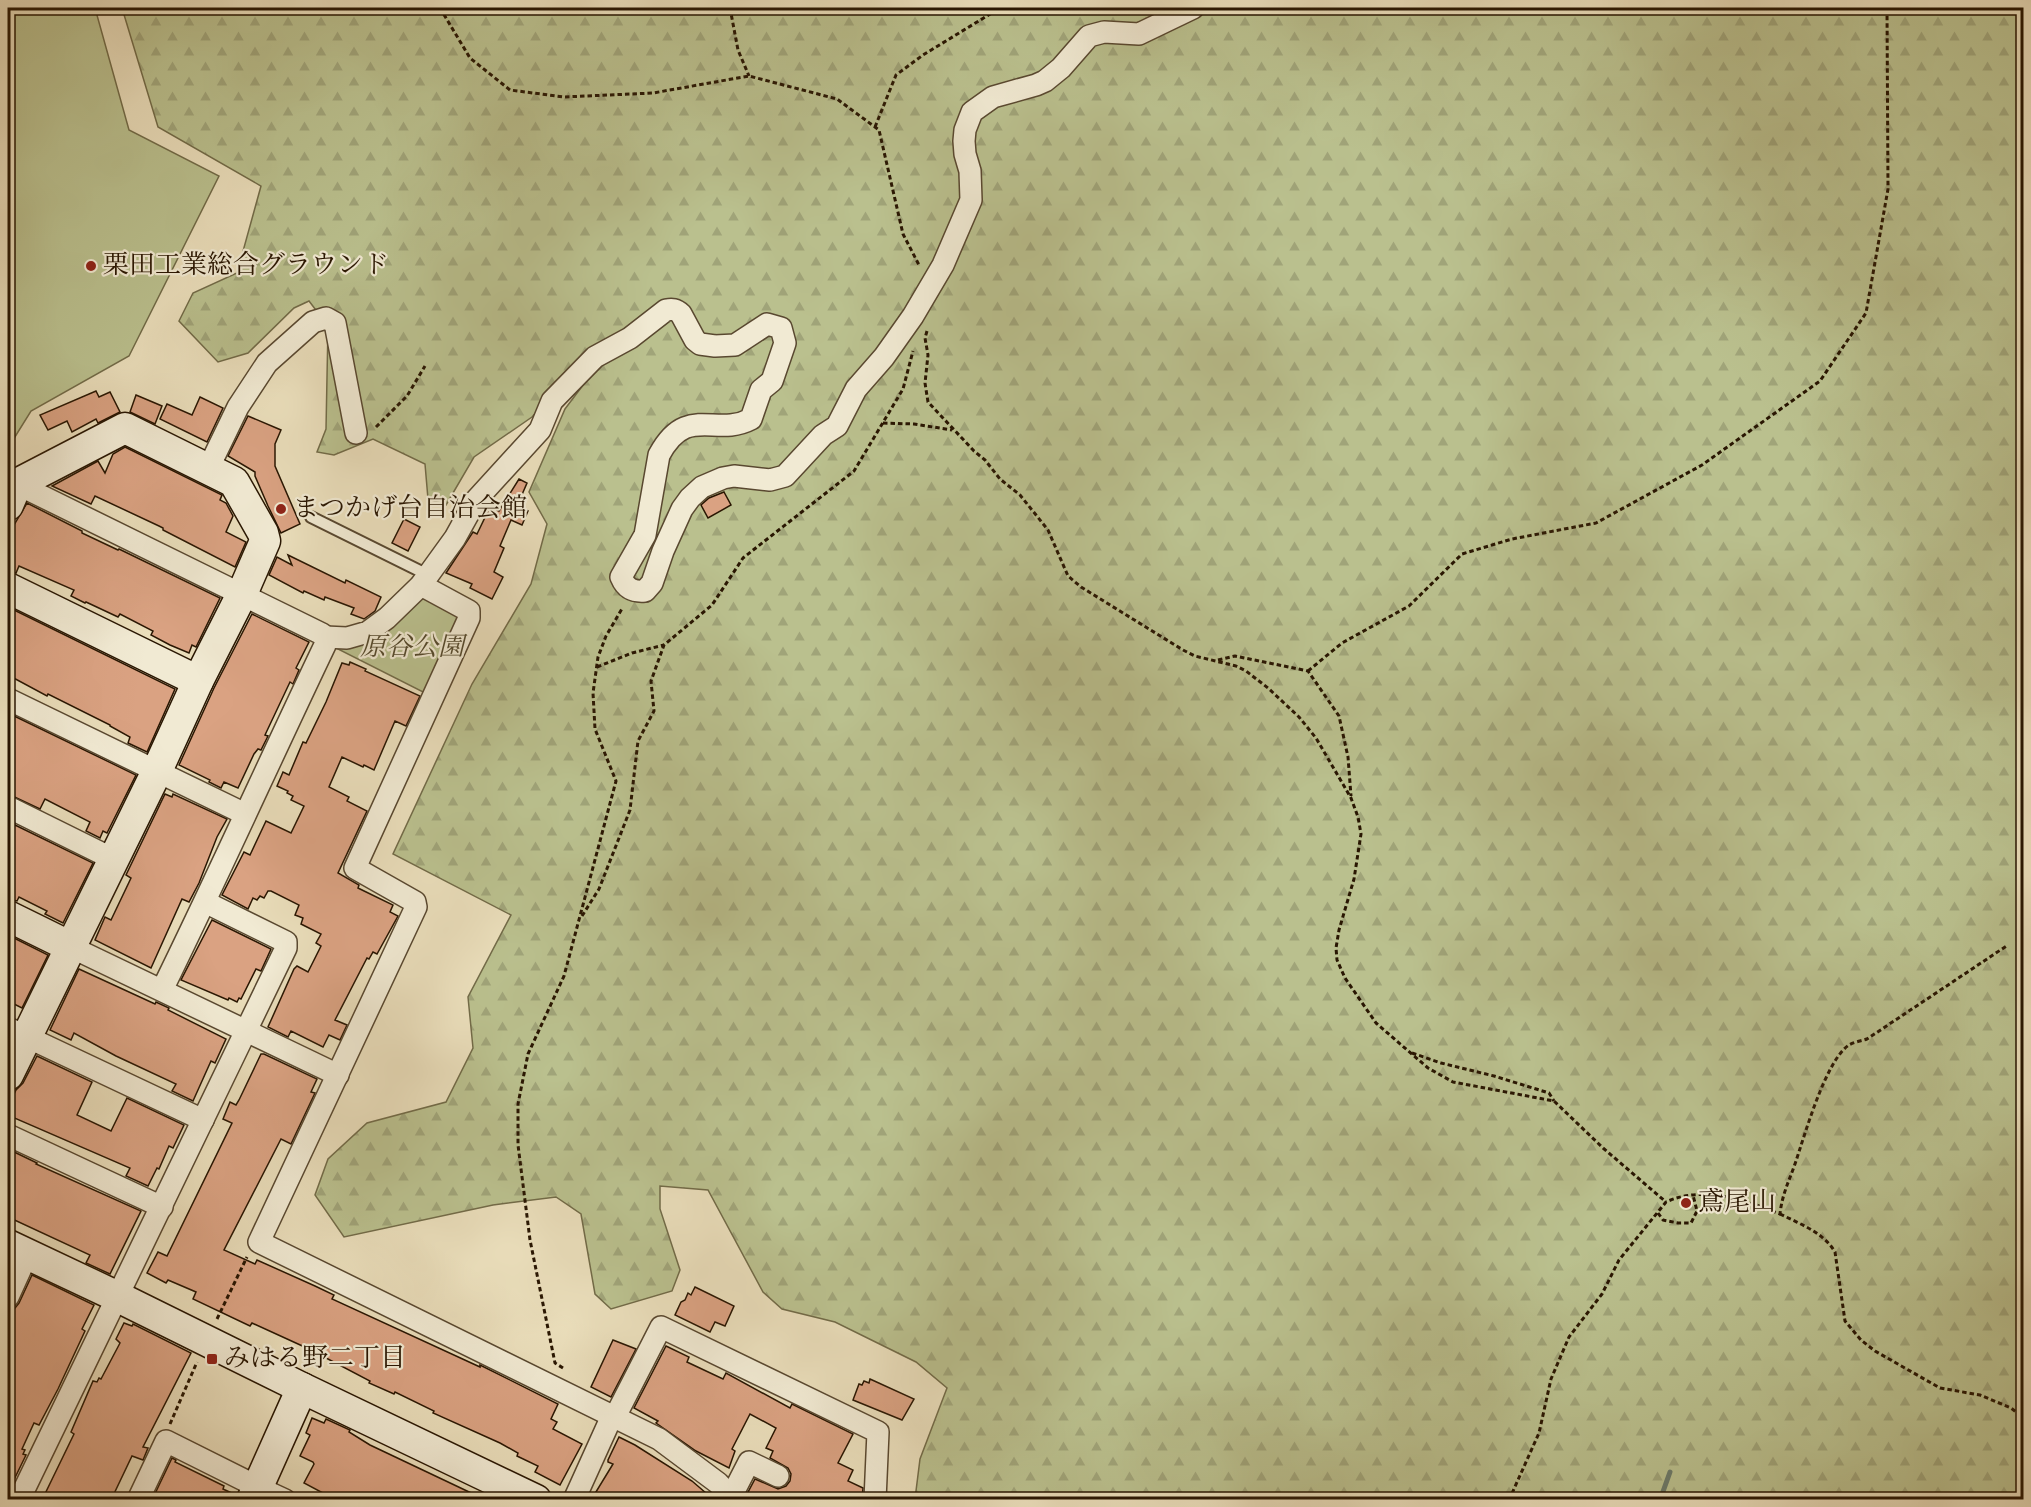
<svg xmlns="http://www.w3.org/2000/svg" width="2031" height="1507" viewBox="0 0 2031 1507" font-family="'Sorts Mill Goudy','Noto Serif JP',serif">
	<style>
		.forest { fill: url(#forest-firs); stroke: #726b48; stroke-width: 1.5 }
		.green { fill: #bac08e; stroke: #726b48; stroke-width: 1.5 }
		.lines { fill: none; stroke-linecap: round; stroke-linejoin: round }
		.stream { stroke: #6c7a6a; stroke-width: 5 }
		.building { fill: #daa282; stroke: #291602; stroke-width: 1.5 }
		.lane-casing { stroke: #594830; stroke-width: 14 }
		.street-casing { stroke: #594830; stroke-width: 24 }
		.secondary-casing { stroke: #291602; stroke-width: 33 }
		.path { stroke: #291602; stroke-width: 3; stroke-dasharray: 4.5 3; stroke-linecap: butt }
		.lane { stroke: #f1ead3; stroke-width: 10 }
		.street { stroke: #f1ead3; stroke-width: 21 }
		.secondary { stroke: #f1ead3; stroke-width: 30 }
		.poi-dot { fill: #8f2418; stroke: #f1ead3; stroke-width: 2 }
		.labels { text-anchor: middle; dominant-baseline: central; stroke-width: 4.5; stroke-linejoin: round; paint-order: stroke }
		.poi-label { font-size: 26px; fill: #291602; stroke: #f1ead3; text-anchor: start }
		.park-label { font-size: 26px; font-style: italic; fill: #54492c; stroke: #f1ead3 }
	</style>
	<defs>
		<pattern id="forest-firs" width="22" height="20" patternUnits="userSpaceOnUse" patternTransform="scale(1.5)"><rect width="22" height="20" fill="#bac08e"/><path d="M5 1l3.5 6h-7zM16 11l3.5 6h-7z" fill="#a0a479"/></pattern>
	</defs>
	<rect width="100%" height="100%" fill="#eadebb"/>
	<filter id="stains"><feTurbulence type="fractalNoise" baseFrequency=".00333" numOctaves="4"/><feColorMatrix values="0 0 0 0 .2 0 0 0 0 .09 0 0 0 0 .02 0 0 0 .5 -.17"/></filter>
	<radialGradient id="worn" r=".72"><stop offset=".6" stop-color="#630" stop-opacity="0"/><stop offset="1" stop-color="#630" stop-opacity=".3"/></radialGradient>
	<path class="forest" d="M122,8H2023V1499H915L920,1459L947,1388L916,1362L835,1322L782,1309L763,1292L708,1190L660,1186V1209L680,1270L672,1291L611,1309L595,1294L581,1214L556,1197L493,1205L344,1237L315,1195L328,1159L367,1123L446,1102L473,1048L468,997L511,915L393,854L472,684L531,584L547,524L529,492L565,409L602,360L595,348L532,417L474,457L446,505L428,499L425,464L373,439L334,455L317,452L326,429L328,326L309,301L294,308L248,353L218,362L179,321L193,293L237,273L261,186L158,127Z"/>
	<g class="green">
		<path d="M8,8H95L129,130L219,176L129,356L31,411L8,448Z"/>
		<path d="M424,597L457,614L460,620L427,694L334,647Z"/>
	</g>
	<g class="lines">
		<path class="stream" d="M1660,1500L1670,1472"/>
	</g>
	<g class="building">
		<path d="M96,391L99,397L110,392L120,412L98,423L96,419L72,432L67,421L48,430L40,415Z"/>
		<path d="M136,395L162,406L155,424L130,412Z"/>
		<path d="M200,397L223,408L207,442L160,419L167,404L192,415Z"/>
		<path d="M248,416L281,430L275,444V466L300,524L281,533L268,506L255,476V472L228,456Z"/>
		<path d="M125,447L222,495L220,500L226,503L233,516L226,532L246,542L235,567L163,530V528L159,526L95,496L91,504L52,486L98,461L105,473L113,454Z"/>
		<path d="M519,479L527,483L517,506L528,511L522,525L511,520L500,546L504,548L494,572L503,577L492,599L470,588L472,584L446,573L473,532L477,534L490,507L499,511Z"/>
		<path d="M724,492L731,505L708,518L701,505L709,498Z"/>
		<path d="M27,503L82,531V533L118,550L119,549L220,598L196,647L192,645L189,653L170,645L151,635L153,631L120,614L118,617L86,602L85,603L71,596L74,590L19,566L16,573L8,571V535Z"/>
		<path d="M404,519L420,527L408,551L392,543Z"/>
		<path d="M288,555L345,583L346,580L381,597L375,611L364,619L351,614L354,608L325,597L324,600L304,591L303,593L269,575L277,557L292,565Z"/>
		<path d="M8,607L175,689L147,752L128,743L130,737L110,726V725L48,694L47,696L8,675Z"/>
		<path d="M252,614L309,642L296,668L299,670L293,684L290,682L265,735L268,736L261,750L258,749L254,754L238,788L224,782L221,788L209,782L210,780L179,765L214,688Z"/>
		<path d="M350,662L366,669L365,671L420,696L406,726L395,721L374,770L364,765L363,767L342,757L329,787L349,797L347,801L367,811L338,873L359,885L358,888L393,905L390,912L398,916L377,954L373,952L369,959L367,958L335,1020L347,1025L340,1040L329,1035L323,1047L291,1031L288,1037L268,1027L294,969L297,966L308,972L321,946L316,943L321,934L301,924L303,918L295,915L299,905L271,891H268L264,898L260,896L257,900L253,898L248,909L222,895L244,852L250,855L266,821L291,833L304,806L291,800L293,796L287,793L288,791L277,786L283,772L289,775L303,742L306,743L326,702L342,663L349,665Z"/>
		<path d="M8,713L136,775L107,833L103,831L100,838L86,831L90,822L45,799L40,809L8,794Z"/>
		<path d="M165,794L172,797L173,794L227,819L217,837L199,883L189,902L182,899L151,968L95,940L105,917L111,920L131,878L126,875Z"/>
		<path d="M15,825L93,863L63,923L45,914L47,911L19,897L17,901L8,899V828L12,830Z"/>
		<path d="M212,920L271,949L261,971L256,969L241,999L239,998L237,1002L229,998L228,1000L181,980Z"/>
		<path d="M8,935L48,955L22,1008L8,1001Z"/>
		<path d="M79,969L155,1004L156,1002L169,1008L168,1010L226,1039L215,1063L211,1061L193,1101L172,1091L176,1084L116,1056L74,1033L71,1040L50,1030Z"/>
		<path d="M261,1054H264L317,1079L311,1092L315,1093L291,1144L281,1139L224,1250L255,1264L257,1260L315,1286L334,1295L332,1299L480,1367V1365L558,1404L551,1419L557,1422L553,1429L582,1444L560,1485L535,1472L538,1466L517,1456L518,1453L500,1443L433,1413L434,1411L395,1392L394,1394L369,1383L370,1381L309,1349L252,1323L250,1326L193,1299L196,1292L168,1280L166,1283L147,1273L158,1252L167,1256L232,1123L223,1119L230,1102L236,1105L239,1100Z"/>
		<path d="M37,1056L92,1082L77,1115L111,1131L127,1098L184,1125L173,1148L169,1146L159,1169L157,1168L148,1186L126,1176L130,1168L12,1117L14,1113L10,1111L14,1102L11,1101L16,1090L23,1083Z"/>
		<path d="M8,1149L37,1163L36,1164L141,1211L110,1274L86,1263L90,1255L8,1217Z"/>
		<path d="M32,1275L94,1305L82,1329L85,1331L58,1389L39,1425L34,1423L22,1449L25,1450L23,1454L26,1455L8,1492V1309L15,1308L19,1303Z"/>
		<path d="M695,1287L734,1306L725,1326L715,1322L710,1332L675,1315L681,1302L685,1300L688,1293L691,1295Z"/>
		<path d="M124,1323L132,1326L133,1324L191,1353L143,1447L148,1448L143,1460L132,1456L111,1500H94L80,1493L75,1500H42L74,1434L71,1432L93,1381L97,1382L99,1378L101,1379L120,1343L116,1339Z"/>
		<path d="M613,1340L636,1349L611,1397L591,1387Z"/>
		<path d="M666,1346L689,1357L687,1362L723,1379L726,1373L790,1408L792,1404L853,1434L838,1463L853,1470L848,1481L863,1488L862,1500H746V1496L755,1479L778,1489L786,1486L790,1481L791,1474L788,1468L770,1458L773,1451L766,1448L776,1428L750,1414L732,1449L735,1451L729,1468L696,1451L656,1423L658,1421L634,1408Z"/>
		<path d="M870,1379L914,1399L902,1420L853,1400L859,1384L862,1385L864,1381L869,1383Z"/>
		<path d="M312,1418L324,1423L326,1419L350,1430L349,1432L370,1445L486,1500H336L304,1483L314,1464L313,1462L300,1456L310,1435L306,1433Z"/>
		<path d="M619,1437L635,1445L692,1481L714,1500H591L613,1464L608,1462V1460Z"/>
		<path d="M172,1458L176,1460L175,1462L224,1486L223,1489L236,1495L235,1500H152Z"/>
	</g>
	<g class="lines">
		<defs>
			<path id="lane" d="M311,517L428,575"/>
			<g id="street">
				<path d="M208,469L238,407L267,363L313,322L326,318L335,323L356,433"/>
				<path d="M17,484L322,634L325,637V645C270,760 218,876 162,990"/>
				<path d="M421,585L469,611V618L355,868L415,902L416,907L259,1242L659,1439L718,1483L734,1500"/>
				<path d="M325,637L347,638L368,632L387,618L421,585L455,538L476,500L540,430L552,401L595,357L630,338L666,310C672,309 676,309 681,314L695,340L700,344L715,346L735,345L767,324L781,328L785,343L772,381L761,390L751,419C715,438 687,403 659,455L645,535L621,577C626,589 633,592 645,591L652,583L663,551L682,509L690,498L702,487L723,478L734,476L770,480L785,476L823,435L837,426L856,389L884,357L913,316L943,265L971,200L970,171L965,154L964,141L965,130L972,112L993,97L1036,85L1045,81L1061,68L1089,36L1104,32L1139,34L1193,8"/>
				<path d="M8,699L245,814"/>
				<path d="M8,807L113,859"/>
				<path d="M71,947L338,1075"/>
				<path d="M8,1028L203,1120"/>
				<path d="M8,1135L162,1207"/>
				<path d="M8,1297L27,1255"/>
				<path d="M270,1493L285,1500"/>
				<path d="M731,1497L749,1462L778,1476"/>
				<path d="M19,1500L286,948V942L205,902"/>
				<path d="M138,1500L166,1441L258,1487"/>
				<path d="M574,1500L612,1416L618,1411L661,1327L878,1432L875,1500"/>
			</g>
			<g id="secondary">
				<path d="M8,505L17,484L125,428L234,482L263,533L265,541L242,594L198,681L156,773L8,1075"/>
				<path d="M8,588L198,681"/>
				<path d="M8,916L71,947"/>
				<path d="M8,1245L116,1296L302,1388L536,1500"/>
				<path d="M252,1500L302,1388"/>
			</g>
		</defs>
		<use href="#lane" class="lane-casing"/>
		<use href="#street" class="street-casing"/>
		<use href="#secondary" class="secondary-casing"/>
		<g class="path">
			<path d="M440,8L470,58L510,90L564,97L653,93L749,76L837,99L879,130L903,234L919,265"/>
			<path d="M730,8L738,50L749,76"/>
			<path d="M875,127L896,75L923,55L1000,8"/>
			<path d="M927,331L925,338L928,355L925,383L928,402L974,451L985,460L1000,479L1020,495L1048,530L1068,576L1081,587L1183,650L1195,656L1236,666L1246,671L1268,688L1299,717L1316,738L1351,798L1358,817L1361,834L1354,879L1339,930L1336,948L1337,960L1345,978L1376,1023L1428,1068L1453,1082L1554,1101L1603,1148L1666,1202"/>
			<path d="M883,423L914,424L952,430"/>
			<path d="M376,427L407,396L425,366"/>
			<path d="M1218,660L1235,656L1308,671L1339,716L1348,757L1351,796"/>
			<path d="M597,667L632,653L664,645"/>
			<path d="M1308,671L1342,643L1409,606L1462,554L1512,539L1596,523L1702,465L1820,381L1866,313L1888,189L1887,8"/>
			<path d="M582,916L599,889L630,810L638,741L654,711L651,681L664,645L712,605L743,558L854,471L903,389L913,351"/>
			<path d="M1412,1053L1441,1063L1494,1076L1549,1093L1554,1101"/>
			<path d="M1658,1213L1663,1220L1678,1223H1691L1697,1211L1693,1195"/>
			<path d="M1780,1214C1800,1224 1823,1232 1835,1252L1845,1321L1861,1340L1875,1351L1940,1388L1980,1395L2011,1408L2024,1418"/>
			<path d="M217,1319L247,1257"/>
			<path d="M563,1368L555,1363L530,1240L518,1145V1104L528,1054L564,976L616,781L595,729L593,693L598,657L606,636L623,607"/>
			<path d="M170,1424L197,1362"/>
			<path d="M1509,1500L1539,1433L1551,1379L1569,1337L1602,1294L1619,1260L1666,1202C1703,1185 1745,1200 1780,1214C1782,1194 1790,1179 1796,1161C1805,1134 1826,1060 1849,1045C1854,1042 1861,1041 1867,1039L2008,945"/>
		</g>
		<use href="#lane" class="lane"/>
		<use href="#street" class="street"/>
		<use href="#secondary" class="secondary"/>
	</g>
	<g class="poi-dot">
		<circle cx="91" cy="266" r="6"/>
		<circle cx="281" cy="509" r="6"/>
		<circle cx="1686" cy="1203" r="6"/>
		<rect x="206" y="1353" width="12" height="12" rx="3"/>
	</g>
	<g class="labels">
		<g class="poi-label">
			<text x="103" y="266">栗田工業総合グラウンド</text>
			<text x="293" y="509">まつかげ台自治会館</text>
			<text x="1698" y="1203">鳶尾山</text>
			<text x="224" y="1359">みはる野二丁目</text>
		</g>
		<g class="park-label">
			<text x="412" y="648">原谷公園</text>
		</g>
	</g>
	<rect width="2031" height="1507" fill="none" stroke="#eadebb" stroke-width="30"/>
	<rect x="9" y="9" width="2013" height="1489" fill="none" stroke="#291602" stroke-width="3"/>
	<rect x="15" y="15" width="2001" height="1477" fill="none" stroke="#291602" stroke-width="1.5"/>
	<rect width="100%" height="100%" filter="url(#stains)"/>
	<rect width="100%" height="100%" fill="url(#worn)"/>
</svg>
